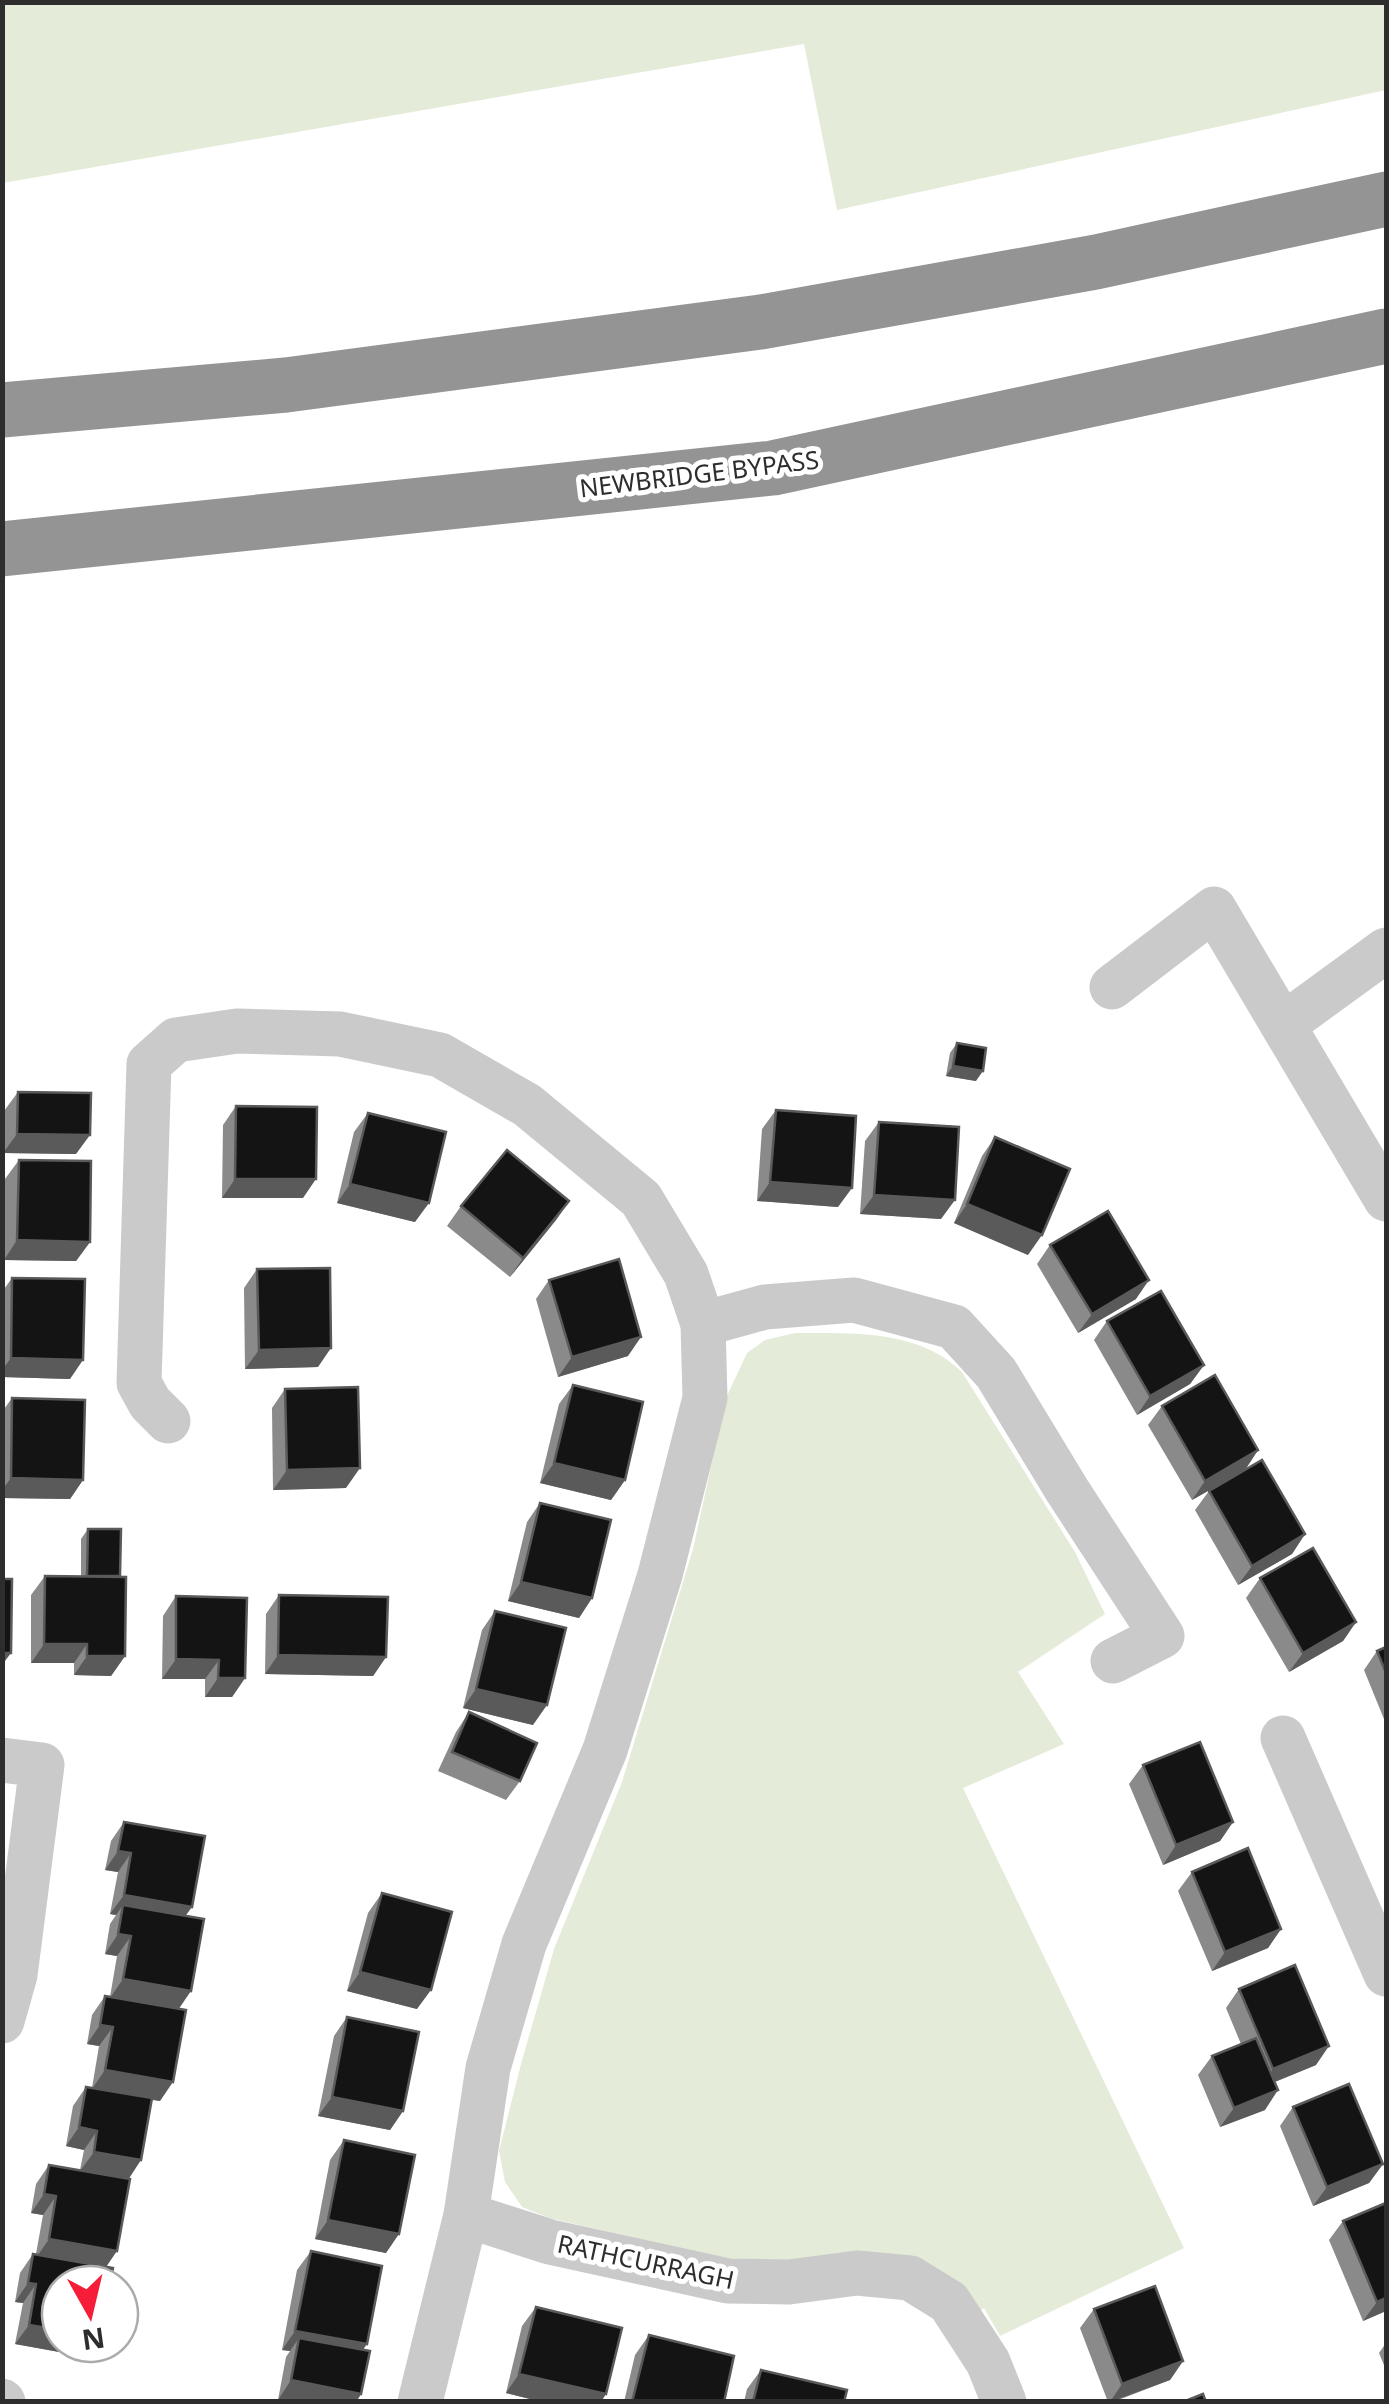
<svg xmlns="http://www.w3.org/2000/svg" width="1389" height="2404" viewBox="0 0 1389 2404" font-family="'Noto Sans',sans-serif">
	<style>
		.green { fill: #e4ecd9 }
		.lines { fill: none; stroke-linecap: round; stroke-linejoin: round }
		.minor { stroke: #cacaca; stroke-width: 45 }
		.motorway { stroke: #949494; stroke-width: 55 }
		.wall { fill: #8a8a8a }
		.shaded-wall { fill: #5a5a5a }
		.building { fill: #141414; stroke: #5a5a5a; stroke-width: 2.5 }
		.labels { text-anchor: middle; dominant-baseline: central; stroke-width: 10; stroke-linejoin: round; paint-order: stroke }
		.street-label { font-size: 25px; fill: #2d2d2d; stroke: #fff }
	</style>
	<rect width="100%" height="100%" fill="#fff"/>
	<g class="green">
		<path d="M3,2L1386,3V90L837,210L804,44L3,183Z"/>
		<path d="M795,1333C851,1333 919,1329 962,1372L1075,1552L1105,1614L1018,1672L1064,1744L963,1788L1184,2248L1000,2336L984,2308L970,2318L936,2271L748,2264L549,2218L522,2207L505,2182L499,2151L521,2064L554,1949L622,1782L693,1549L726,1398L747,1353L765,1340Z"/>
	</g>
	<g class="lines">
		<g class="minor">
			<path d="M1112,987L1214,909L1386,1199"/>
			<path d="M1283,1025L1386,950"/>
			<path d="M703,1324L765,1307L854,1300L954,1327L996,1373L1067,1490L1162,1636L1113,1661"/>
			<path d="M168,1421L150,1403L139,1383L149,1064L176,1040L237,1031L340,1034L440,1055L527,1105L641,1199L686,1274L703,1324L705,1398L660,1575L605,1750L524,1944L488,2068L466,2215L420,2402"/>
			<path d="M1283,1738L1386,1974"/>
			<path d="M2,1760L42,1765L15,1975L2,2021"/>
			<path d="M466,2215L550,2242L728,2281L789,2282L857,2273L910,2278L949,2302L988,2362L1004,2402"/>
			<path d="M2,2401L3,2402"/>
		</g>
		<g class="motorway">
			<path d="M2,410L286,385L761,322L1096,262L1386,199"/>
			<path d="M2,549L773,468L1386,336"/>
		</g>
	</g>
	<g class="wall">
		<path d="M957,1043L976,1081L946,1076L950,1053Z"/>
		<path d="M18,1092L76,1154L3,1153L4,1111Z"/>
		<path d="M236,1106L303,1198H222L223,1125Z"/>
		<path d="M776,1110L838,1207L757,1201L762,1129Z"/>
		<path d="M368,1113L415,1222L337,1203L354,1132Z"/>
		<path d="M879,1122L941,1219L860,1214L865,1141Z"/>
		<path d="M995,1137L1028,1255L954,1223L982,1156Z"/>
		<path d="M19,1160L90,1242L76,1261L4,1260L5,1179Z"/>
		<path d="M569,1201L556,1220L510,1277L447,1226L461,1206Z"/>
		<path d="M1050,1245L1136,1299L1078,1333L1037,1264Z"/>
		<path d="M257,1269L318,1367L245,1369L244,1288Z"/>
		<path d="M12,1278L70,1379L2,1377V1292Z"/>
		<path d="M549,1280L628,1356L558,1377L536,1299Z"/>
		<path d="M1107,1321L1204,1365L1190,1384L1137,1415L1094,1340Z"/>
		<path d="M573,1385L625,1480L611,1500L540,1483L559,1404Z"/>
		<path d="M285,1389L346,1488L273,1490L272,1408Z"/>
		<path d="M12,1398L83,1480L70,1499L2,1498V1412Z"/>
		<path d="M1162,1406L1258,1450L1245,1470L1192,1500L1148,1425Z"/>
		<path d="M1209,1491L1305,1534L1292,1554L1238,1585L1195,1510Z"/>
		<path d="M540,1503L592,1598L579,1618L508,1601L527,1522Z"/>
		<path d="M88,1529L120,1576L125,1656L111,1676L74,1675V1663H31V1595L45,1576H81V1539Z"/>
		<path d="M1260,1578L1356,1622L1343,1641L1289,1672L1246,1598Z"/>
		<path d="M279,1595L386,1657L373,1676L265,1674L266,1614Z"/>
		<path d="M176,1596L245,1678L232,1697H205V1679H162L163,1616Z"/>
		<path d="M495,1611L533,1725L463,1708L482,1630Z"/>
		<path d="M1386,1647V1724L1364,1670L1377,1651Z"/>
		<path d="M469,1712L520,1781L506,1800L438,1771L456,1732Z"/>
		<path d="M1143,1765L1233,1822L1220,1841L1163,1865L1129,1784Z"/>
		<path d="M124,1822L186,1916L179,2009L160,2101L152,2100L128,2179L106,2267L60,2344H96L87,2357L15,2344L23,2303L15,2302L20,2273L33,2254H36L43,2215L31,2213L36,2184L49,2165L80,2170L84,2150L66,2146L73,2106L86,2087L92,2088L99,2046L87,2044L92,2015L105,1996L110,1997L117,1956L105,1954L110,1924L116,1915L110,1914L118,1872L105,1870L111,1841Z"/>
		<path d="M1192,1872L1281,1929L1268,1948L1212,1971L1178,1891Z"/>
		<path d="M382,1893L417,2009L347,1991L368,1913Z"/>
		<path d="M1239,1989L1316,2065L1274,2082L1265,2110L1220,2127L1198,2075L1212,2056L1241,2044L1226,2008Z"/>
		<path d="M347,2017L403,2111L390,2130L318,2116L334,2036Z"/>
		<path d="M1293,2107L1383,2164L1369,2183L1313,2206L1280,2126Z"/>
		<path d="M344,2140L386,2253L315,2239L330,2160Z"/>
		<path d="M1386,2203V2311L1363,2321L1329,2240L1343,2221Z"/>
		<path d="M311,2251L363,2350L361,2394L356,2402H288L278,2400L286,2357L290,2351L282,2350L297,2270Z"/>
		<path d="M536,2307L601,2402H542L506,2393L522,2326Z"/>
		<path d="M1094,2309L1183,2361L1170,2380L1113,2402H1108L1080,2328Z"/>
		<path d="M649,2335L724,2402H624L635,2355Z"/>
		<path d="M1386,2343V2370L1379,2353Z"/>
		<path d="M761,2370L844,2402H744L747,2389Z"/>
	</g>
	<g class="shaded-wall">
		<path d="M953,1066L983,1071L976,1081L946,1076Z"/>
		<path d="M17,1134L90,1135L76,1154L3,1153Z"/>
		<path d="M235,1179H316L303,1198H222Z"/>
		<path d="M770,1182L852,1188L838,1207L757,1201Z"/>
		<path d="M350,1184L429,1203L415,1222L337,1203Z"/>
		<path d="M874,1195L955,1200L941,1219L860,1214Z"/>
		<path d="M569,1201L556,1220L510,1277L523,1258Z"/>
		<path d="M967,1204L1042,1235L1028,1255L954,1223Z"/>
		<path d="M17,1240L90,1242L76,1261L4,1260Z"/>
		<path d="M1149,1280L1136,1299L1078,1333L1092,1314Z"/>
		<path d="M641,1337L628,1356L558,1377L572,1357Z"/>
		<path d="M331,1348L318,1367L245,1369L259,1350Z"/>
		<path d="M11,1358L83,1360L70,1379L2,1377V1370Z"/>
		<path d="M1204,1365L1190,1384L1137,1415L1150,1396Z"/>
		<path d="M1258,1450L1245,1470L1192,1500L1205,1481Z"/>
		<path d="M554,1463L625,1480L611,1500L540,1483Z"/>
		<path d="M360,1468L346,1488L273,1490L287,1470Z"/>
		<path d="M11,1478L83,1480L70,1499L2,1498V1490Z"/>
		<path d="M1305,1534L1292,1554L1238,1585L1252,1566Z"/>
		<path d="M521,1582L592,1598L579,1618L508,1601Z"/>
		<path d="M1356,1622L1343,1641L1289,1672L1303,1653Z"/>
		<path d="M44,1644H87L74,1663H31Z"/>
		<path d="M2,1653H11L2,1665Z"/>
		<path d="M278,1655L386,1657L373,1676L265,1674Z"/>
		<path d="M87,1656H125L111,1676L74,1675Z"/>
		<path d="M176,1659L219,1660L205,1679H162Z"/>
		<path d="M218,1678H245L232,1697H205Z"/>
		<path d="M476,1689L547,1705L533,1725L463,1708Z"/>
		<path d="M1233,1822L1220,1841L1163,1865L1176,1845Z"/>
		<path d="M118,1851L131,1853L118,1872L105,1870Z"/>
		<path d="M124,1895L192,1907L178,1926L123,1905L116,1915L110,1914Z"/>
		<path d="M1281,1929L1268,1948L1212,1971L1225,1952Z"/>
		<path d="M118,1934L131,1936L117,1956L105,1954Z"/>
		<path d="M360,1972L431,1990L417,2009L347,1991Z"/>
		<path d="M123,1979L191,1991L178,2010L110,1998Z"/>
		<path d="M100,2025L113,2027L99,2046L87,2044Z"/>
		<path d="M1329,2046L1316,2065L1260,2088L1273,2069Z"/>
		<path d="M105,2070L173,2082L160,2101L92,2089Z"/>
		<path d="M1278,2090L1265,2110L1220,2127L1234,2108Z"/>
		<path d="M332,2097L403,2111L390,2130L318,2116Z"/>
		<path d="M79,2127L97,2131L84,2150L66,2146Z"/>
		<path d="M94,2152L141,2160L128,2180L80,2171Z"/>
		<path d="M1383,2164L1369,2183L1313,2206L1327,2187Z"/>
		<path d="M44,2194L56,2196L43,2215L31,2213Z"/>
		<path d="M328,2220L399,2234L386,2253L315,2239Z"/>
		<path d="M49,2239L117,2251L104,2270L36,2258Z"/>
		<path d="M28,2283L36,2284L23,2303L15,2302Z"/>
		<path d="M1386,2298V2311L1363,2321L1377,2302Z"/>
		<path d="M29,2325L60,2330V2344H96L87,2357L15,2344Z"/>
		<path d="M295,2331L367,2344L353,2364L299,2338L290,2351L282,2350Z"/>
		<path d="M1183,2361L1170,2380L1110,2402L1122,2384Z"/>
		<path d="M519,2374L606,2394L601,2402H542L506,2393Z"/>
		<path d="M291,2380L361,2394L356,2402H288L278,2400Z"/>
	</g>
	<g class="building">
		<path d="M957,1043L986,1048L983,1071L953,1066Z"/>
		<path d="M18,1092L91,1093L90,1135L17,1134Z"/>
		<path d="M236,1106L317,1107L316,1179H235Z"/>
		<path d="M776,1110L856,1116L852,1188L770,1182Z"/>
		<path d="M368,1113L446,1132L429,1203L350,1184Z"/>
		<path d="M879,1122L959,1127L955,1200L874,1195Z"/>
		<path d="M995,1137L1070,1169L1042,1235L967,1204Z"/>
		<path d="M507,1150L569,1201L523,1258L461,1206Z"/>
		<path d="M19,1160L91,1161L90,1242L17,1240Z"/>
		<path d="M1108,1211L1149,1280L1092,1314L1050,1245Z"/>
		<path d="M619,1259L641,1337L572,1357L549,1280Z"/>
		<path d="M330,1268L331,1348L259,1350L257,1269Z"/>
		<path d="M12,1278L85,1279L83,1360L11,1358Z"/>
		<path d="M1161,1291L1204,1365L1150,1396L1107,1321Z"/>
		<path d="M1215,1375L1258,1450L1205,1481L1162,1406Z"/>
		<path d="M573,1385L643,1402L625,1480L554,1463Z"/>
		<path d="M358,1387L360,1468L287,1470L285,1389Z"/>
		<path d="M12,1398L85,1400L83,1480L11,1478Z"/>
		<path d="M1262,1460L1305,1534L1252,1566L1209,1491Z"/>
		<path d="M540,1503L611,1520L592,1598L521,1582Z"/>
		<path d="M88,1529H121L120,1576H87Z"/>
		<path d="M1313,1548L1356,1622L1303,1653L1260,1578Z"/>
		<path d="M45,1576L126,1577L125,1656H87V1644H44Z"/>
		<path d="M2,1579H12L11,1653H2Z"/>
		<path d="M279,1595L388,1597L386,1657L278,1655Z"/>
		<path d="M176,1596L247,1598L245,1678H218L219,1660L176,1659Z"/>
		<path d="M495,1611L566,1628L547,1705L476,1689Z"/>
		<path d="M1386,1647V1673L1377,1651Z"/>
		<path d="M469,1712L537,1743L520,1781L452,1752Z"/>
		<path d="M1200,1742L1233,1822L1176,1845L1143,1765Z"/>
		<path d="M124,1822L205,1836L192,1907L124,1895L131,1853L118,1851Z"/>
		<path d="M1248,1848L1281,1929L1225,1952L1192,1872Z"/>
		<path d="M382,1893L452,1912L431,1990L360,1972Z"/>
		<path d="M123,1905L204,1919L191,1991L123,1979L131,1936L118,1934Z"/>
		<path d="M1295,1965L1329,2046L1273,2069L1239,1989Z"/>
		<path d="M105,1996L186,2010L173,2082L105,2070L113,2027L100,2025Z"/>
		<path d="M347,2017L419,2032L403,2111L332,2097Z"/>
		<path d="M1256,2038L1278,2090L1234,2108L1212,2056Z"/>
		<path d="M1349,2084L1383,2164L1327,2187L1293,2107Z"/>
		<path d="M86,2087L152,2098L141,2160L94,2152L97,2131L79,2127Z"/>
		<path d="M344,2140L415,2155L399,2234L328,2220Z"/>
		<path d="M49,2165L130,2179L117,2251L49,2239L56,2196L44,2194Z"/>
		<path d="M1386,2203V2298L1377,2302L1343,2221Z"/>
		<path d="M311,2251L382,2266L367,2344L295,2331Z"/>
		<path d="M33,2254L113,2268L110,2284H60V2330L29,2325L36,2284L28,2283Z"/>
		<path d="M1155,2286L1183,2361L1122,2384L1094,2309Z"/>
		<path d="M536,2307L622,2328L606,2394L519,2374Z"/>
		<path d="M649,2335L734,2356L724,2402H632Z"/>
		<path d="M299,2338L370,2351L361,2394L291,2380Z"/>
		<path d="M761,2370L847,2390L844,2402H753Z"/>
		<path d="M1203,2394L1206,2402H1183Z"/>
	</g>
	<g class="labels">
		<g class="street-label">
			<text transform="translate(699 473) rotate(-7)">NEWBRIDGE BYPASS</text>
			<text transform="translate(646 2261) rotate(12)">RATHCURRAGH</text>
		</g>
	</g>
	<rect width="1389" height="2404" fill="none" stroke="#2d2d2d" stroke-width="10"/>
	<g transform="translate(90 2314) rotate(172)"><circle r="48" fill="#ffffff" stroke="#ababab" stroke-width="2.5"/>
	<path d="M0-8L18 38L0 25L-18 38Z" fill="#f61d39"/>
	<text y="-15" font-size="28" font-weight="bold" text-anchor="middle" fill="#2d2d2d">N</text>
	</g>
</svg>
